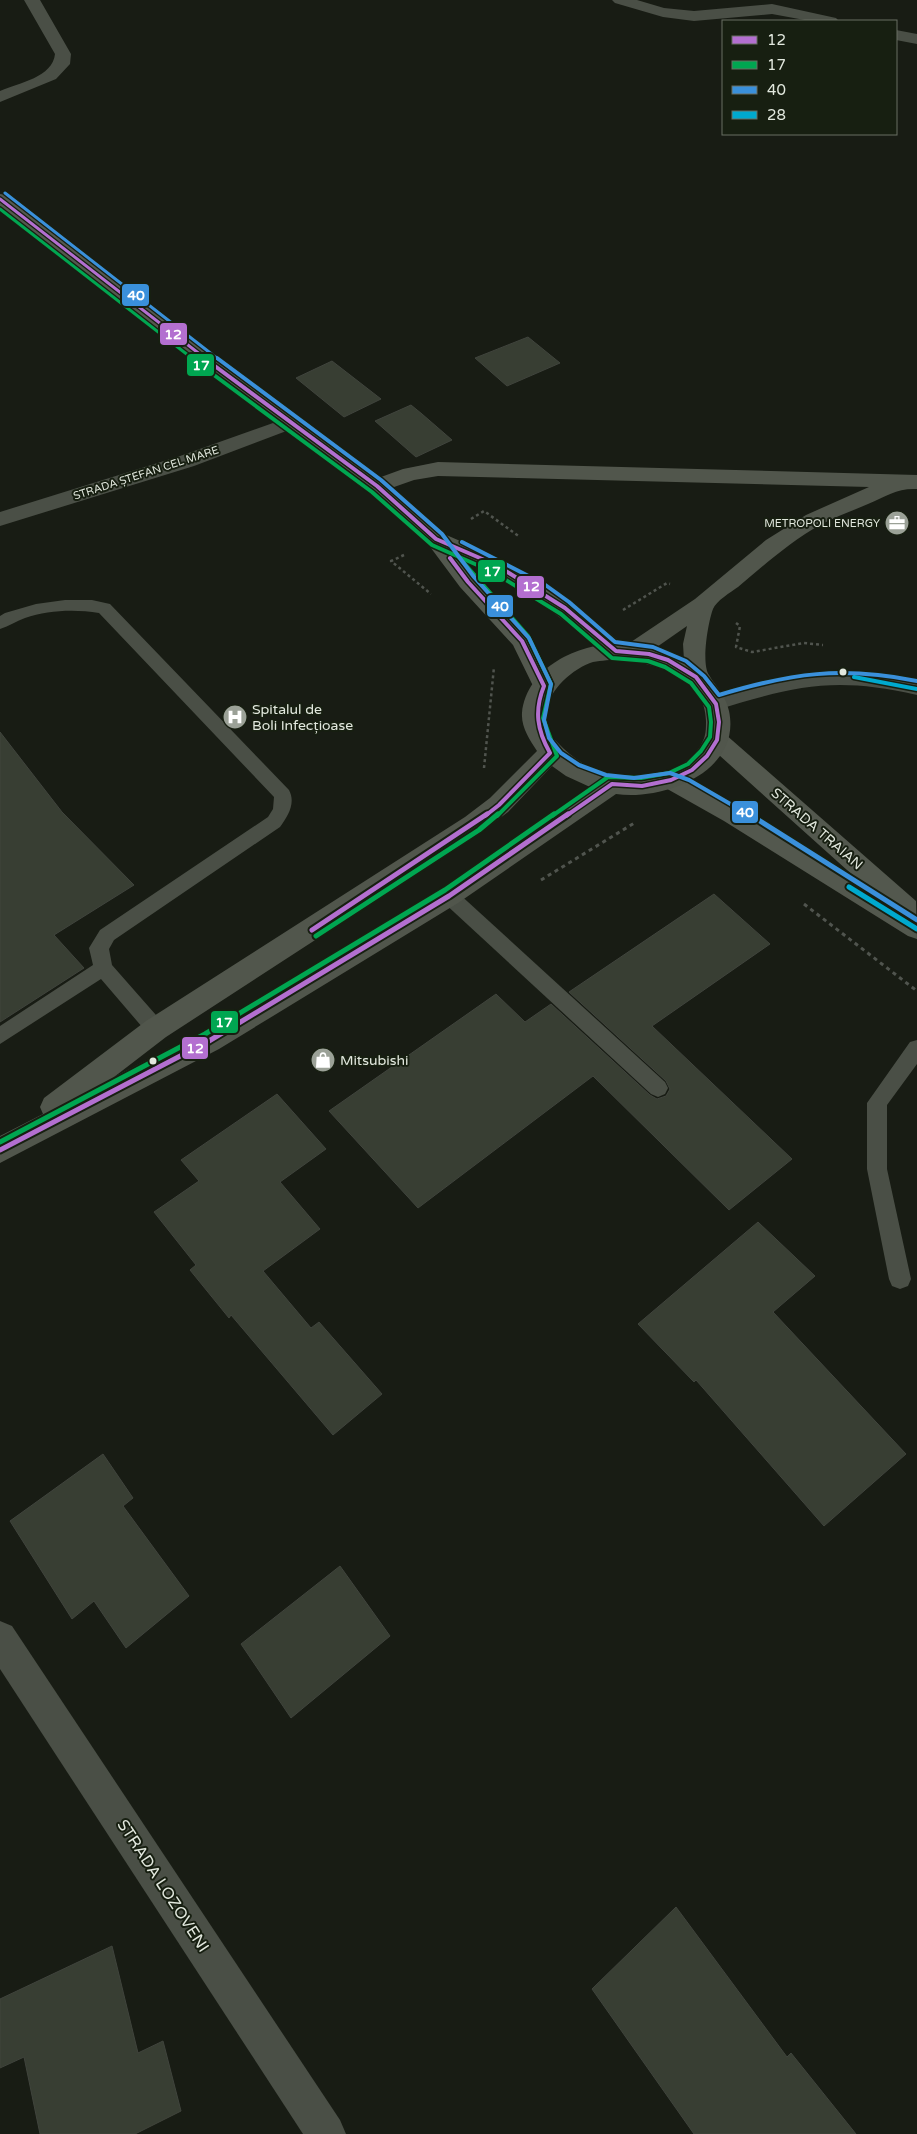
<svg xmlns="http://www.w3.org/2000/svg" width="917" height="2134" viewBox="0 0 917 2134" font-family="'Varela Round',sans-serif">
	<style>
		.building { fill: #383e33; stroke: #40443d }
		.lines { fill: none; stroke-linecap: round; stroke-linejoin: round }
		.path-far1 { stroke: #50544e; stroke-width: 2.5; stroke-dasharray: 3 3; stroke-linecap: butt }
		.path { stroke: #50544e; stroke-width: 3; stroke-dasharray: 4 4; stroke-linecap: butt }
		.service { fill: #4a4f46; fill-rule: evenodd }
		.minor { fill: #4a4f46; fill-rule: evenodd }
		.tertiary { fill: #4a4f46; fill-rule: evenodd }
		.primary { fill: #53584e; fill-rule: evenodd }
		.trunk { fill: #51564c; fill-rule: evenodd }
		.bus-1-far2-casing { stroke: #171f11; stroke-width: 5.5 }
		.bus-1-far1-casing { stroke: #171f11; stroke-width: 7 }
		.bus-1-casing { stroke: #171f11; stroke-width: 9 }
		.bus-2-far2-casing { stroke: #171f11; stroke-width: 5.5 }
		.bus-2-far1-casing { stroke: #171f11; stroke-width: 7 }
		.bus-2-casing { stroke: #171f11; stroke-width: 9 }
		.bus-3-far2-casing { stroke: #171f11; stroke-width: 5.5 }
		.bus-3-far1-casing { stroke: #171f11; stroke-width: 7 }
		.bus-3-casing { stroke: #171f11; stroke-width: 9 }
		.bus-4-far1-casing { stroke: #171f11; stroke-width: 7 }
		.bus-4-casing { stroke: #171f11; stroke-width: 9 }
		.bus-1-far2 { stroke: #b36fd0; stroke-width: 3 }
		.bus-1-far1 { stroke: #b36fd0; stroke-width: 4 }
		.bus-1 { stroke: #b36fd0; stroke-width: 5 }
		.bus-2-far2 { stroke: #00a651; stroke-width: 3 }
		.bus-2-far1 { stroke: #00a651; stroke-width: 4 }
		.bus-2 { stroke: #00a651; stroke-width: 5 }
		.bus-3-far2 { stroke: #3a90db; stroke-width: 3 }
		.bus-3-far1 { stroke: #3a90db; stroke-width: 4 }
		.bus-3 { stroke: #3a90db; stroke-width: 5 }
		.bus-4-far1 { stroke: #00a9ce; stroke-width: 4 }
		.bus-4 { stroke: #00a9ce; stroke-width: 5 }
		.bus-dot { fill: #e2e8de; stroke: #171f11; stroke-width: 2 }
		.labels { text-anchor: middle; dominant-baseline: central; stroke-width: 4; stroke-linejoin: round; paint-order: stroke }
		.far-street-label { font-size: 11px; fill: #e2e8de; stroke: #171f11 }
		.far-poi-label { font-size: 11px; fill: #e2e8de; stroke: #171f11; text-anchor: end }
		.poi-label { font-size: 14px; fill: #e2e8de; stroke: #171f11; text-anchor: start }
		.street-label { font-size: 14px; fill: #e2e8de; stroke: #171f11 }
		.near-street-label { font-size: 16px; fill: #e2e8de; stroke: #171f11 }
		.line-badge { stroke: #171f11; stroke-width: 2 }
		.badge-label { font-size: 14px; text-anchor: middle; font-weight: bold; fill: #fff }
	</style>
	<rect width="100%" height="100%" fill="#181c14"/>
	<g class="building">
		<path d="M528,337L560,363L507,386L475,358Z"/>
		<path d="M332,361L381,399L344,417L296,378Z"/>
		<path d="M411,405L422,414L452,440L416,457L375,421Z"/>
		<path d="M0,732L62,812L134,885L54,935L84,968L0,1022Z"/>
		<path d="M714,894L770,944L652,1026L792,1159L729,1210L593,1076L418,1208L329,1111L496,994L525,1022L551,1004L650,1095L657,1099L666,1096L670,1089L666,1081L569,992Z"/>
		<path d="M277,1094L326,1149L280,1182L320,1229L263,1271L311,1328L319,1322L382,1394L333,1435L231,1315L229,1318L190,1270L196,1265L154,1212L199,1181L181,1160Z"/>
		<path d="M758,1222L815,1276L773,1312L906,1454L824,1526L696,1380L694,1382L638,1324Z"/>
		<path d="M103,1454L133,1498L123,1506L189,1596L126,1648L94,1601L72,1619L10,1521Z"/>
		<path d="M340,1566L390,1636L291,1718L241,1644Z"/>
		<path d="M676,1907L787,2057L791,2053L856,2134H694L592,1989Z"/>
		<path d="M112,1946L138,2053L163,2041L181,2111L135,2134H40L24,2057L0,2068V1999Z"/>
	</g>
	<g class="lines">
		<g class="path-far1">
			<path d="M471,519L484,511L520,537"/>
			<path d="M404,555L391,561L431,594"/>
			<path d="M623,610L667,583L670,584"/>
			<path d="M736,623L740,626L736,647L752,652L804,643L823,645"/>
			<path d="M484,768L494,667"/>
		</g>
		<g class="path">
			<path d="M541,880L636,822"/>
			<path d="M804,904L917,991"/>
		</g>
		<g class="service">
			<path d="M65,600H92L110,604L289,790C296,803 288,816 280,827L114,940L109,949L112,965L163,1023L166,1029L163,1035L156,1037L149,1035L101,979L0,1044V1026L93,965L89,948L100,930L268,817L273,809L274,797L99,613C75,609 48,610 25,618C17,621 9,626 0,629V616L5,613L36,604Z"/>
			<path d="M838,671L888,676L917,683V695C834,676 795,686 716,710L710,708L708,704L710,700C753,686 794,674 838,671Z"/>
			<path d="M449,889L456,891L665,1082L668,1088L665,1094L658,1097L651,1094L442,901L440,896L442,891Z"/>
			<path d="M917,1040V1064L887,1105V1169L911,1279L908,1286L900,1289L892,1286L889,1279L867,1169V1103L910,1042Z"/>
		</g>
		<g class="minor">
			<path d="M24,0H40L71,54L70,64L56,79L0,102V91C19,83 53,77 55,54Z"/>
			<path d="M612,0H637L664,8L694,11L772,4L836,18L839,21H810L772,14L694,21L663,17L615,3Z"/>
			<path d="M896,30L917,34V44L896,40Z"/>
			<path d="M0,1621L12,1626L340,2120L346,2134H303L0,1669Z"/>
		</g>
		<path class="tertiary" d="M290,417L297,419L300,423L297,427L194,466L0,526V512L180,456Z"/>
		<g class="primary">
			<path d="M0,194L6,195L225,365L384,481L444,534L504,560L573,603L624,645L627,651L624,657L616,659L608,657C563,618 517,583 462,559L476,577L530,635L556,686L552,692L544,694L536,692L513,645L460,587L428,544L370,491L211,373L0,208Z"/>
			<path d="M717,731L725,734L916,901L917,939L908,936L724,821L662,786L659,780L662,774L671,771L680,774L742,807L857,879L709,746L705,740L709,734Z"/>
		</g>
		<path class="trunk" d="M438,462L917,475V489C897,488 887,496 868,504C852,511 835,517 820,525C790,542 764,565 738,587C731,592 716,601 713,609C708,622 701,664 709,675C716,687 726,696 729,711C742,772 663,801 616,794L458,903L219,1049L0,1163V1136L43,1114L40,1107L44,1098L146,1021L465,817L490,798L537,751C530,740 521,727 522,713C527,664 586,640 628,644L695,599L766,540L806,515L869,487L438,476L414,480L377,493L370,491L367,486L370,481L403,469ZM687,626L683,644L684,660L654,649ZM616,659C653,663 706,676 706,721C706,729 706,736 702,743C685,776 631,784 600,772C583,765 569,755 557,742C528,713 560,675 590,663C598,660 608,661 616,659ZM552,766L566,776L590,787L440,889L199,1033L114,1077L166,1037L483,831L508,812Z"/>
		<defs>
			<path id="bus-1-far2" d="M0,199L206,359"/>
			<g id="bus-1-far1">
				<path d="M204,358L377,486L436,539L496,565L565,608L616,651L649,654L668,660L696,677L716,704L719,722L717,740L707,756L692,770L671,780L642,786L612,784L566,816"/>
				<path d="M450,558L468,582L522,641L544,686C534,711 537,730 550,753L499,805L485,816"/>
			</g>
			<g id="bus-1">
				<path d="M312,930L487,814"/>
				<path d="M0,1150L209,1041L449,896L568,814"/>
			</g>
			<path id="bus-2-far2" d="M0,209L193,359"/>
			<g id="bus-2-far1">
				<path d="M191,358L372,492L432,545L493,572L561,614L612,658L648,661L665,667L691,683L709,707L711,722L710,737L701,751L688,764L669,773L641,778L608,777L552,816"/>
				<path d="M456,554L528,636L551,684L543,718L557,756L497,816"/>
			</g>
			<g id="bus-2">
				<path d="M316,936L479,830L498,814"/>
				<path d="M0,1142L205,1034L445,890L554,814"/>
			</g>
			<path id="bus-3-far2" d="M5,193L218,359"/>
			<g id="bus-3-far1">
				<path d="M217,358L381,480L442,534L474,577L529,638L551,684L544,720L549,738L561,753L579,765L606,775L634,778L670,773L689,780L751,816"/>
				<path d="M462,542L544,584L569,602L615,642L653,647L686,661L704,676L719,695C792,673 841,666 917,681"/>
			</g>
			<path id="bus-3" d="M749,814L917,920"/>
			<path id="bus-4-far1" d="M854,677L917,689"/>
			<path id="bus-4" d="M849,887L917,929"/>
		</defs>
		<use href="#bus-1-far2" class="bus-1-far2-casing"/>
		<use href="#bus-1-far1" class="bus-1-far1-casing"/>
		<use href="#bus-1" class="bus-1-casing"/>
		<use href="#bus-2-far2" class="bus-2-far2-casing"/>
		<use href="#bus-2-far1" class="bus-2-far1-casing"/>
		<use href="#bus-2" class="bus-2-casing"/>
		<use href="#bus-3-far2" class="bus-3-far2-casing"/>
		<use href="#bus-3-far1" class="bus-3-far1-casing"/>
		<use href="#bus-3" class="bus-3-casing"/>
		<use href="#bus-4-far1" class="bus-4-far1-casing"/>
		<use href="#bus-4" class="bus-4-casing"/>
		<use href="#bus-1-far2" class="bus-1-far2"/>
		<use href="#bus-1-far1" class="bus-1-far1"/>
		<use href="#bus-1" class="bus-1"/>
		<use href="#bus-2-far2" class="bus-2-far2"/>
		<use href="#bus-2-far1" class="bus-2-far1"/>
		<use href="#bus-2" class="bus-2"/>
		<use href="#bus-3-far2" class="bus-3-far2"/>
		<use href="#bus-3-far1" class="bus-3-far1"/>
		<use href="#bus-3" class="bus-3"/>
		<use href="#bus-4-far1" class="bus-4-far1"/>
		<use href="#bus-4" class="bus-4"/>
	</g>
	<defs>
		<symbol id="office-disc" viewBox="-11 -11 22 22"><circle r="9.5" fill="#9ba197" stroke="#171f11"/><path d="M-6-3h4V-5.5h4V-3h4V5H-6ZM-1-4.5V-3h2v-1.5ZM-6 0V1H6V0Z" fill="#fff"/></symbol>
		<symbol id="hospital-disc" viewBox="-11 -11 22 22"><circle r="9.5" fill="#9ba197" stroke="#171f11"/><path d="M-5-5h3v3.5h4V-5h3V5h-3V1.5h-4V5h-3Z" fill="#fff"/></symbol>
		<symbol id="shop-disc" viewBox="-11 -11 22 22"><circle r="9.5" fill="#9ba197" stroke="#171f11"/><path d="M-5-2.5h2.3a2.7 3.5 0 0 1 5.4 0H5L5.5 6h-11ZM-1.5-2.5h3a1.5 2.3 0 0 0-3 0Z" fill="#fff"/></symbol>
	</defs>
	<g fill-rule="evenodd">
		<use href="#office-disc" x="883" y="509" width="28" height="28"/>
		<use href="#hospital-disc" x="221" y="703" width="28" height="28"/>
		<use href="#shop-disc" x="309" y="1046" width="28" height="28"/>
	</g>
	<g class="bus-dot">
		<circle cx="843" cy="672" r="4.5"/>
		<circle cx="153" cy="1061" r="4.5"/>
	</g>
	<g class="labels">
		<g class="far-street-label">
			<text transform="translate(146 473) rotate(-18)">STRADA ȘTEFAN CEL MARE</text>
		</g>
		<g class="far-poi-label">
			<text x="880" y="523">METROPOLI ENERGY</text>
		</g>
		<g class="poi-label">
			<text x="252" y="709">Spitalul de<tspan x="252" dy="16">Boli Infecțioase</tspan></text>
			<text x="340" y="1060">Mitsubishi</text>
		</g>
		<g class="street-label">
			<text transform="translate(817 829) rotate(41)">STRADA TRAIAN</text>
		</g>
		<g class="near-street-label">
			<text transform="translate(163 1886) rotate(57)">STRADA LOZOVENI</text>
		</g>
	</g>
	<g class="line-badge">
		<rect x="121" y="283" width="29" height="24" rx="5" fill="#3a90db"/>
		<rect x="159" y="322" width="29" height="24" rx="5" fill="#b36fd0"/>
		<rect x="186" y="353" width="29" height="24" rx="5" fill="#00a651"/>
		<rect x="477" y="559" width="29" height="24" rx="5" fill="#00a651"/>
		<rect x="516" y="575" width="29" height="24" rx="5" fill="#b36fd0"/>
		<rect x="486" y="594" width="28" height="24" rx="5" fill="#3a90db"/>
		<rect x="731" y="800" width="28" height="24" rx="5" fill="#3a90db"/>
		<rect x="210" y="1010" width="29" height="24" rx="5" fill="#00a651"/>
		<rect x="181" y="1036" width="28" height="24" rx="5" fill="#b36fd0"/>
	</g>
	<g class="badge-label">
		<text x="136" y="300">40</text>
		<text x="173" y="339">12</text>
		<text x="201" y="370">17</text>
		<text x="492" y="576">17</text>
		<text x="531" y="591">12</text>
		<text x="500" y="611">40</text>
		<text x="745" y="817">40</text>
		<text x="224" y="1027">17</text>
		<text x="195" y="1053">12</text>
	</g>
	<rect x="722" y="20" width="175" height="115" fill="#171f11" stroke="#686f63"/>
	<rect x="732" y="36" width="25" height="8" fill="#b36fd0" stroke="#686f63"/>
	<text x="767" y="45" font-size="15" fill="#e2e8de">12</text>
	<rect x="732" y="61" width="25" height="8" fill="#00a651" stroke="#686f63"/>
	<text x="767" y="70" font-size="15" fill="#e2e8de">17</text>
	<rect x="732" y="86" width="25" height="8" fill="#3a90db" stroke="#686f63"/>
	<text x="767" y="95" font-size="15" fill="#e2e8de">40</text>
	<rect x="732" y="111" width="25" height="8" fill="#00a9ce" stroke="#686f63"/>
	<text x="767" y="120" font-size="15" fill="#e2e8de">28</text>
</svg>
